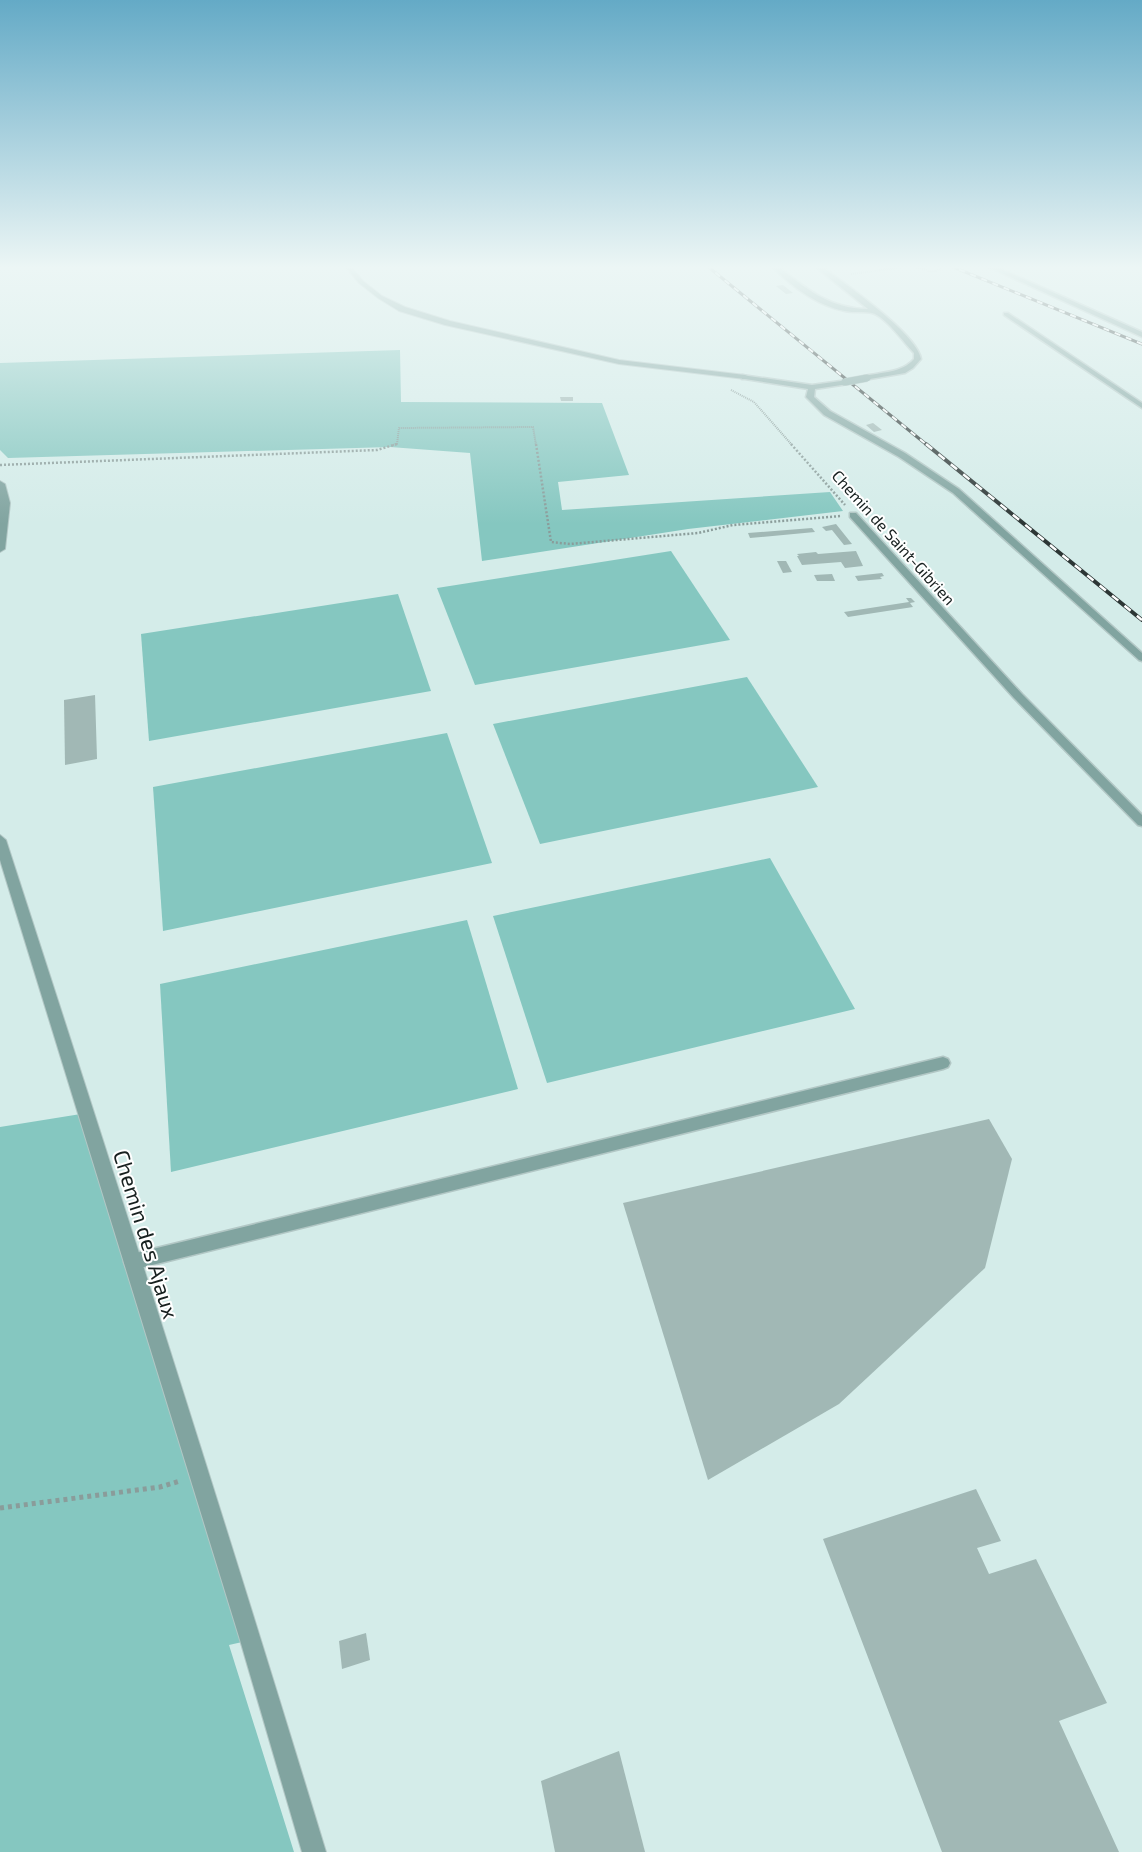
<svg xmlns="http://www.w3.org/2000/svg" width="1142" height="1852" viewBox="0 0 1142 1852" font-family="'Exo 2',sans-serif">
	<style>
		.green { fill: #85c7c0 }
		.building { fill: #a1b8b5 }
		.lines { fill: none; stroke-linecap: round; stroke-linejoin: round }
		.service-casing { stroke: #b2c7c5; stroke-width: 3 }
		.minor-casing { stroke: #b2c7c5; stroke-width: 2 }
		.path-far2 { stroke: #8a9c9a; stroke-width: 2; stroke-dasharray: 1 1; stroke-linecap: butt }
		.path-far1 { stroke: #8a9c9a; stroke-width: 2.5; stroke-dasharray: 2 2; stroke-linecap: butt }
		.path { stroke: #8a9c9a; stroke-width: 5; stroke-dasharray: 4 4; stroke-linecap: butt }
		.service { fill: #81a4a0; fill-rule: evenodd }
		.minor { fill: #81a4a0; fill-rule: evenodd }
		.rail-far1-casing { stroke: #2c3635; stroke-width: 3 }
		.rail-casing { stroke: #2c3635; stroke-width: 4 }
		.rail-far1 { stroke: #fff; stroke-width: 2; stroke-dasharray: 6; stroke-linecap: butt }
		.rail { stroke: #fff; stroke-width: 2.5; stroke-dasharray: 8; stroke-linecap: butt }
		.service-bridge-casing { stroke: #b2c7c5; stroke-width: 8; stroke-linecap: butt }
		.service-bridge { stroke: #81a4a0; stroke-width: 7 }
		.labels { text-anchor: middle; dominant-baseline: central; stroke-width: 4; stroke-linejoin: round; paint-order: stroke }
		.far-street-label { font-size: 16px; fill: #17201f; stroke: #fff }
		.near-street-label { font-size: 22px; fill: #17201f; stroke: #fff }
	</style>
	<rect width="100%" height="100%" fill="#d4ece9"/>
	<g class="green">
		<path d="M400,350L401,402L602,403L629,475L558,482L562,510L830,492L843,511L688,529L482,561L470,453L390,447L8,458L0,450V363Z"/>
		<path d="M671,551L730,640L475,685L437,588Z"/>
		<path d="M398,594L431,691L149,741L141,634Z"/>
		<path d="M747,677L818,787L540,844L493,724Z"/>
		<path d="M447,733L492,863L163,931L153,787Z"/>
		<path d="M770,858L855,1009L547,1083L493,916Z"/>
		<path d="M467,920L518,1089L171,1172L160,984Z"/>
		<path d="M87,1113L251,1640L229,1645L294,1852H0V1127Z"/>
	</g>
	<g class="building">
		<path d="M783,285L793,293L786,294L776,286Z"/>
		<path d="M560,397H573V401H561Z"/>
		<path d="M873,423L882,430L874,432L866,425Z"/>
		<path d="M836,524L852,544L844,545L832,530L826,531L822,527Z"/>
		<path d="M812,528L815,532L750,538L748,533Z"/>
		<path d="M856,551L863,566L845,568L841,562L802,565L797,556H799L797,554L816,552L818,554Z"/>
		<path d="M777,561H786L792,572L783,573Z"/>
		<path d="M882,573L884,576L880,577L882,579L858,581L855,576Z"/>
		<path d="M832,574L835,581H817L814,575Z"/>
		<path d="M906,598H911L915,602L910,603L913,607L848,617L844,612L909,602Z"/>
		<path d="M95,695L97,759L65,765L64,700Z"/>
		<path d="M989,1119L1012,1159L985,1268L839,1404L708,1480L623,1203Z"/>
		<path d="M976,1489L1001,1541L977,1548L989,1574L1036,1559L1107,1703L1059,1721L1119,1852H942L823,1539Z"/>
		<path d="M366,1633L370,1660L342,1669L339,1641Z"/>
		<path d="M619,1751L645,1852H555L541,1781Z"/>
	</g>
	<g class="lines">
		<defs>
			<g id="service">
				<path d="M770,265H776C805,288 830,309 868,309L813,265H820C842,282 917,333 921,359L913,368L905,373L864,380V376C882,372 902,373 914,359V353C905,344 885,316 872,313C864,311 854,313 845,311C817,306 790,285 770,265Z"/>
				<path d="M984,265H992L1142,332V337Z"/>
				<path d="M1004,313H1008L1142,403V408L1004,315Z"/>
				<path d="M742,375L812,385L848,380V384L815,389L814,397L830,411L905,453L959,489L1142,653V661L1139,660L953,493L899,457L824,415L806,397L808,389L745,379H742Z"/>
				<path d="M850,513H856L1022,694L1142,815V826L1138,825L1014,698L850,517Z"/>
				<path d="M943,1057L948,1059L950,1063L948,1067L943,1069L132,1270L126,1267L124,1262L126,1257L132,1254Z"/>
			</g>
			<g id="minor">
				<path d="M344,265H350L363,281L382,296L405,307L450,321L619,360L745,375L749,377L745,379L619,364L445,325L399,311L378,298L359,283Z"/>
				<path d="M0,481L5,484L10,503L5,549L0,552Z"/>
				<path d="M0,835L6,840C115,1176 223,1513 326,1852H302L240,1640L0,860Z"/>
			</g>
		</defs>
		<use href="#service" class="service-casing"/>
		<use href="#minor" class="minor-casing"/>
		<g class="path-far2">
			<path d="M851,274L912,266L933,272L941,269V265"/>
			<path d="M731,390L754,402L792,445"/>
			<path d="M393,445L397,444L399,428L533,427L536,445"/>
		</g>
		<g class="path-far1">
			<path d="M536,444L551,542L570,544L698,533L733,525L841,516"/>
			<path d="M791,444L845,505"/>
			<path d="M0,465L377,450L397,444"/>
		</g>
		<path class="path" d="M0,1508L160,1487L180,1481"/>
		<use href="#service" class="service"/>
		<use href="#minor" class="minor"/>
		<defs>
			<g id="rail-far1">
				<path d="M706,265L927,445"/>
				<path d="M948,265L1142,344"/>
			</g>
			<path id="rail" d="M926,444L1142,620"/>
		</defs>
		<use href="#rail-far1" class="rail-far1-casing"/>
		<use href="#rail" class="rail-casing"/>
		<use href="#rail-far1" class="rail-far1"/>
		<use href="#rail" class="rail"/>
		<defs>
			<path id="service-bridge" d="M845,382L867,378"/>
		</defs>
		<use href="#service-bridge" class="service-bridge-casing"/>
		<use href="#service-bridge" class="service-bridge"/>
	</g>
	<linearGradient id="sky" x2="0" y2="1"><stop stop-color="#64aac6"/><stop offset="0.51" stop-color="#ecf6f5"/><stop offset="1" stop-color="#ecf6f5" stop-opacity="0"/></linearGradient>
	<rect width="1142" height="524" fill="url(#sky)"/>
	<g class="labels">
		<g class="far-street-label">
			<text transform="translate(894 537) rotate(48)">Chemin de Saint-Gibrien</text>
		</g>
		<g class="near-street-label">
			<text transform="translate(147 1234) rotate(73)">Chemin des Ajaux</text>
		</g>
	</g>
</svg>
